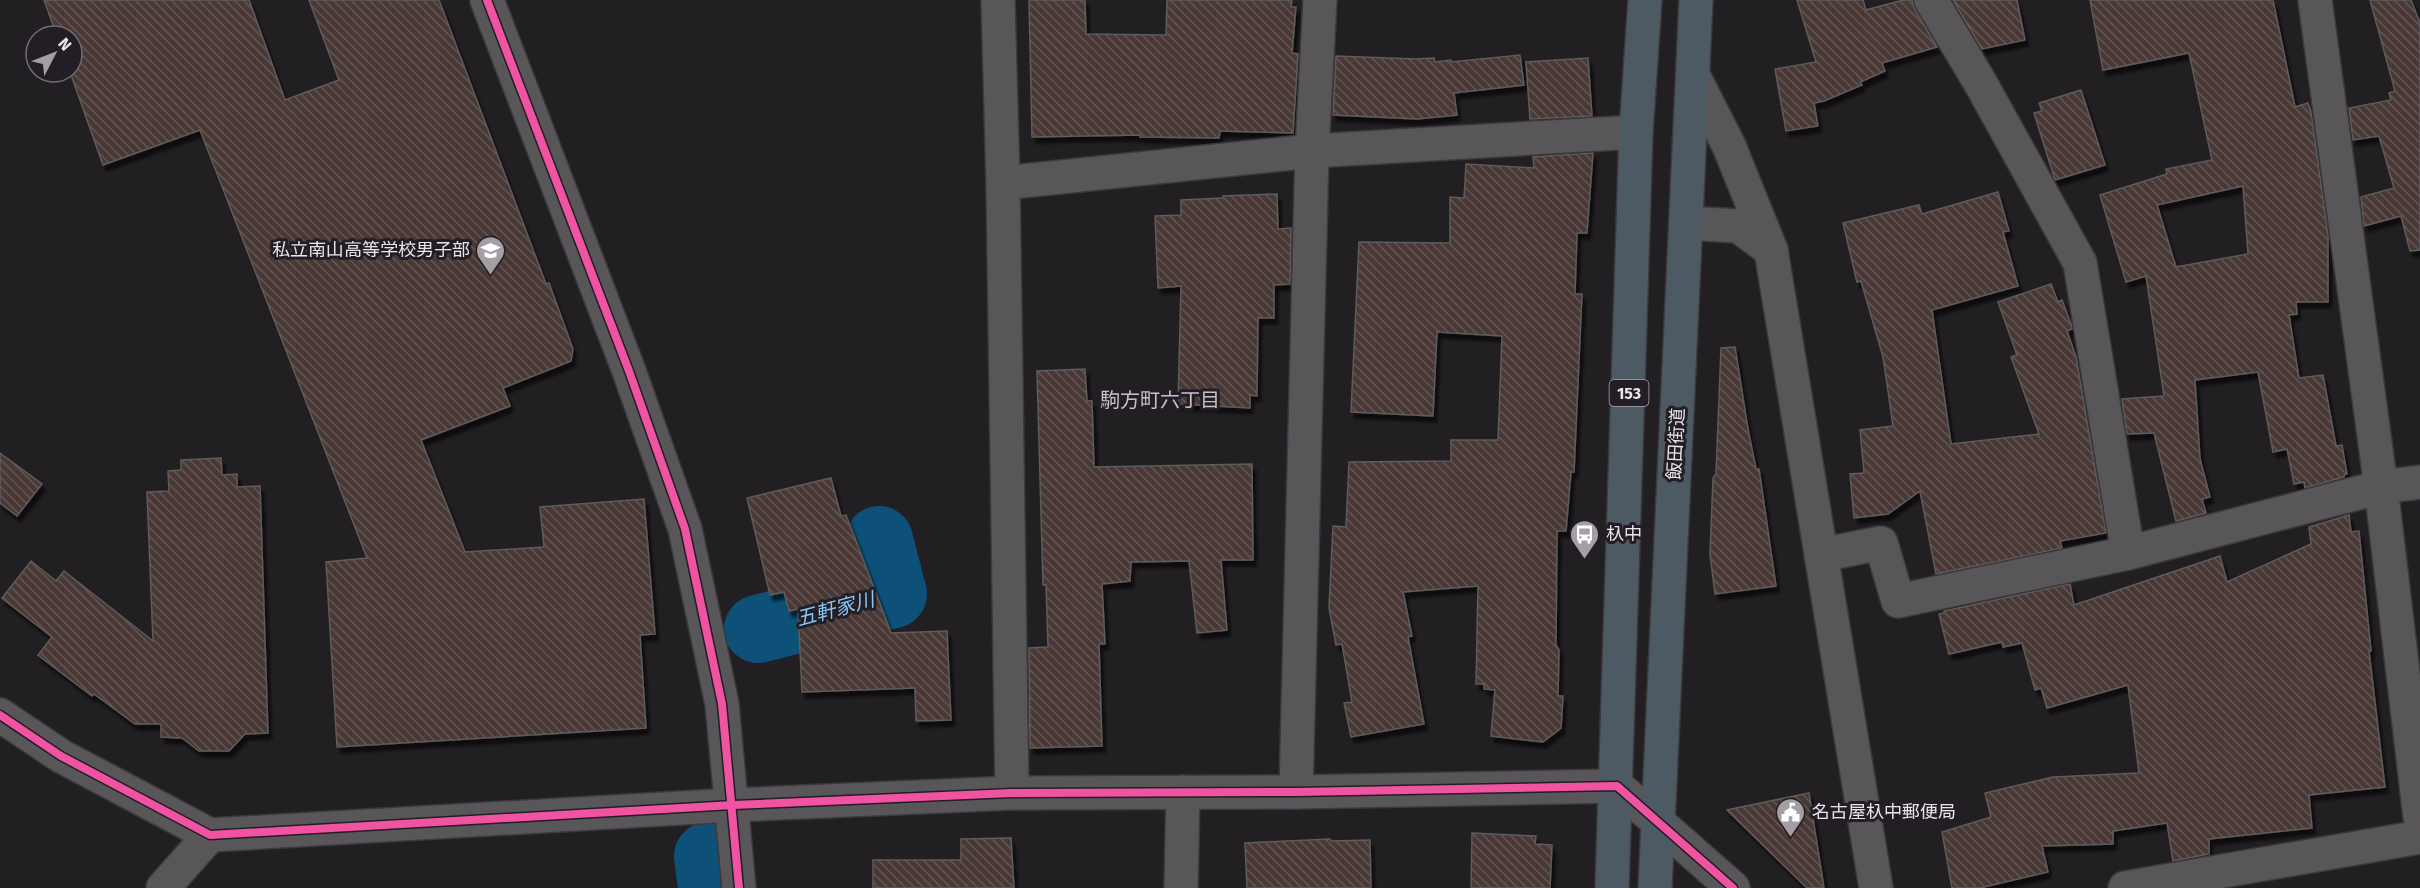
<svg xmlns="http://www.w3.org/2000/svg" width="2420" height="888" viewBox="0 0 2420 888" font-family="'Fira Sans','Noto Sans JP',sans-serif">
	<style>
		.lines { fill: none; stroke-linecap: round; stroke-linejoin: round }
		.river { stroke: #0d5178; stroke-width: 68 }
		.building { fill: url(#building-back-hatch); stroke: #5e5b5c; stroke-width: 1.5; fill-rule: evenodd; filter: url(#shadow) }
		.street-casing { stroke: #3b393c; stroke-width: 36 }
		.secondary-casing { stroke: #3b393c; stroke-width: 36 }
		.highway-casing { stroke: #3b393c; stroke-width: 36 }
		.street { stroke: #59565a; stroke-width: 33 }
		.secondary { stroke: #59565a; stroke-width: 33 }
		.highway { stroke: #4e5a63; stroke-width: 33 }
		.cycleway-casing { stroke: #231d25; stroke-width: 11 }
		.cycleway { stroke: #f153a3; stroke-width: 8 }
		.labels { text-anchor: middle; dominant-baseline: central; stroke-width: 6; stroke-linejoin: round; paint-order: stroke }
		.shield { fill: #231d25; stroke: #ada8ae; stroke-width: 1.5 }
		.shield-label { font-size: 16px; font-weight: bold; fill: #e8e4e9 }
		.poi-label { font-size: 18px; fill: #e8e4e9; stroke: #231d25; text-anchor: start }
		.street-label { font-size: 18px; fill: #e8e4e9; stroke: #231d25 }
		.neighbourhood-label { font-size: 20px; fill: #c7bfc9; stroke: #231d25 }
		.water-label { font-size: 20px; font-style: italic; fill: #88c6f3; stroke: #231d25 }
	</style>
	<defs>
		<pattern id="building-back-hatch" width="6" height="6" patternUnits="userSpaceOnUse" patternTransform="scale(1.5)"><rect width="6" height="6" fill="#493934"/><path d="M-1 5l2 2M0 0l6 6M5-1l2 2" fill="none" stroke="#635651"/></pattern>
		<filter id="shadow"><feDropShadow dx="3.5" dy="6" stdDeviation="1.5" flood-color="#0009"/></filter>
	</defs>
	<rect width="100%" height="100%" fill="#221f23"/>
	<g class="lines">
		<g class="river">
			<path d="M758,629L893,594L879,540"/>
			<path d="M708,856L712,888"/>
		</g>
	</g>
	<g class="building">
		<path d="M44,0H249L285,100L339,80L309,0H439L546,284L549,283L573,349L571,361L503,388L510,406L421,440L465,552L544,547L540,507L644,499L655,634L640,635L646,728L337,747L326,562L367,558L200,130L103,165L70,72H72V36H57Z"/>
		<path d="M1029,0H1085L1086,34L1166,35L1167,0H1292L1291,7H1296L1292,53L1298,54L1293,133L1220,131L1219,138L1140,137V135L1032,137Z"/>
		<path d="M1797,0H1863L1866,10L1903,0H1912L1915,10L1937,47L1882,63L1885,71L1860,82L1862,85L1824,101L1814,103L1818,126L1786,131L1775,69L1816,62Z"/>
		<path d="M1953,0H2017L2025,40L1982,49Z"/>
		<path d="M2090,0H2273L2295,107L2308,103L2311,112L2328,236V302H2296L2297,314L2289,315L2299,378L2323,375L2336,446L2342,445L2347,474L2344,475V477L2305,488L2304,482L2294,484L2287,449L2273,452L2258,372L2195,380L2200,459L2210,497L2202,499L2206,513L2176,521L2154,433L2127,434L2122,399L2164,396L2146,276L2126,282L2100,195L2167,174L2166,169L2212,160L2189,53L2103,70ZM2243,186L2248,254L2176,267L2157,205Z"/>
		<path d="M2370,0H2411L2420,23V250L2410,251L2401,216L2364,226L2361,197L2394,188L2379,136L2353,140L2349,108L2391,100L2389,93L2395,91Z"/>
		<path d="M1520,55L1524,85L1454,93L1457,115L1417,119L1333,115L1336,56L1416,59L1434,58L1435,62L1451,60V62Z"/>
		<path d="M1588,58L1592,116L1530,119L1526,62Z"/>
		<path d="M2081,90L2105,165L2055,180L2034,113L2042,111L2039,103Z"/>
		<path d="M1593,153L1587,233H1577L1575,294H1582L1574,472H1571L1566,531H1557L1556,645L1559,650L1558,696H1563L1561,728L1543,742L1491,736L1495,690L1484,689V684H1476L1478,586L1403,592L1412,636L1408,637L1424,724L1351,737L1344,703L1352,702L1342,644L1336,645L1329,608L1333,526L1346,527L1349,462L1451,461V440H1498L1502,336L1437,332L1433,416L1351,412L1359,242L1450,243V197L1464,198L1466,164L1534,168L1533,157Z"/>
		<path d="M1998,192L2009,231L2003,232L2018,286L1932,310L1951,444L2039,434L2011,357L2017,355L1998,302L2051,284L2058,302L2062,300L2072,327V329L2067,331L2076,357L2106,533L2060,541L2062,548L1936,574L1920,491L1888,514L1854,518L1850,474L1864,473L1860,430L1893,426L1883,357L1861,281L1857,282L1843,223L1919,205L1922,214Z"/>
		<path d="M1277,194L1278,229L1291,228L1290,284L1274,285V318H1258L1257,396L1250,395V408L1178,404L1181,286L1158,288L1155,216L1181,215V200L1223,198V196Z"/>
		<path d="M1735,347L1748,429L1756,469H1759L1776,586L1715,594L1710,554L1713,478L1716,474L1721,348Z"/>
		<path d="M1085,369L1087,401H1092L1094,467L1252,464L1253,560H1221L1227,630L1197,633L1189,561L1131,562L1130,581L1102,584L1105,644H1099L1102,746L1030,748L1029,648L1048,647L1046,585H1043L1037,371Z"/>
		<path d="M0,453L42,484L17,516L0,503Z"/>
		<path d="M221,458L222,475L237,474V487L260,486L268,733L245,734L229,751H199L182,738L161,737V724H135L94,694L92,696L38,655L52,637L2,598L31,561L56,581L64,571L153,641L147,492L169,491L168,471L181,470V460Z"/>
		<path d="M831,478L841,516L846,515L891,633L947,631L951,720L916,721L915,688L802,692L798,609L789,611L784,592L770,595L747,498Z"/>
		<path d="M2349,515L2351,532L2359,531L2371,651H2369L2385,787L2309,795L2312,828L2209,839V854L2173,861L2167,823L2113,831V844L2042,846L2048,872L1980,888H1952L1942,832L1991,817L1985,793L2053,777L2139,773L2128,685L2047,708L2041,688L2035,690L2022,643L2003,647L2002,642L1949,654L1939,614L1944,613V611L2070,584L2074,605L2220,556L2227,582L2311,544L2309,527Z"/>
		<path d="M1809,793L1824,888H1807L1727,810Z"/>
		<path d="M1472,833L1536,836L1535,844L1552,845L1550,888H1471Z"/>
		<path d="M1011,838L1014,888H873V860H961V839Z"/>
		<path d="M1330,839L1331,841L1370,840L1371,888H1247L1245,843Z"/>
	</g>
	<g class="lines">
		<defs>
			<g id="street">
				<path d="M487,0L629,371L685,529L722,704L739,888"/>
				<path d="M998,0L1003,183L1012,793"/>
				<path d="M1931,0L1981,84L2080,263L2128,553"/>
				<path d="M2315,0L2381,487L2420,817"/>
				<path d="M1693,75L1729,146L1771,250"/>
				<path d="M1003,183L1312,151L1636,132"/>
				<path d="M1686,223L1738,226L1771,250"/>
				<path d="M1821,555L1881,543L1898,601L2128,553L2381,487L2420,482"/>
				<path d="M1296,792L1312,151L1320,0"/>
				<path d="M163,888L210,835"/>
				<path d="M1181,888L1183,792"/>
				<path d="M2125,888L2420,837"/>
			</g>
			<g id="secondary">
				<path d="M1771,250L1876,888"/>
				<path d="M0,715L61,756L210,835L733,805L1012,793L1296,792L1617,786L1733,888"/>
			</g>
			<g id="highway">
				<path d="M1612,888L1636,132L1645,0"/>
				<path d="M1655,888L1696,0"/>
			</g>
		</defs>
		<use href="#street" class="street-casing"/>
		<use href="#secondary" class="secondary-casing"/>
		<use href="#highway" class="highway-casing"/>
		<use href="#street" class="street"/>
		<use href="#secondary" class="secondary"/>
		<use href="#highway" class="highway"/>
		<defs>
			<g id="cycleway">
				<path d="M487,0L629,371L685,529L722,704L739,888"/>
				<path d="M0,715L61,756L210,835L733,805L1012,793L1296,792L1617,786L1733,888"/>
			</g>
		</defs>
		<use href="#cycleway" class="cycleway-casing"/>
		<use href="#cycleway" class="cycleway"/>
	</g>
	<defs>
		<symbol id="school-pin" viewBox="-11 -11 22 30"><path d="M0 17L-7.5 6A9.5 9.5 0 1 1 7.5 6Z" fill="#a39fa4" stroke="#231d25"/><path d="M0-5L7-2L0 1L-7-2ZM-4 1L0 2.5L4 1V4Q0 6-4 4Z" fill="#fff"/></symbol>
		<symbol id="bus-pin" viewBox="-11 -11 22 30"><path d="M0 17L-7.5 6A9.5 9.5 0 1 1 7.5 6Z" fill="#a39fa4" stroke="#231d25"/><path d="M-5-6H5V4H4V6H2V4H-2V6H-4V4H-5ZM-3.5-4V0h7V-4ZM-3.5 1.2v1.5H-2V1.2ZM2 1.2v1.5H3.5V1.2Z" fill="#fff"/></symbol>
		<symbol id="civic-pin" viewBox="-11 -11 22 30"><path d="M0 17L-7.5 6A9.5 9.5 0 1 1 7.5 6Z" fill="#a39fa4" stroke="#231d25"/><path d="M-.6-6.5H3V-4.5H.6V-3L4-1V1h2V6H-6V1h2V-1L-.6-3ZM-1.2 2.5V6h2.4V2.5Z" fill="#fff"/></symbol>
	</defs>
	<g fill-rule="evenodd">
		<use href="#school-pin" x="474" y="234" width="33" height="45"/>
		<use href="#bus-pin" x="1568" y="518" width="33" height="45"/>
		<use href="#civic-pin" x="1774" y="796" width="33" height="45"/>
	</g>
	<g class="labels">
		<rect class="shield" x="1609.5" y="380" width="39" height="26" rx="4.5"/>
		<g class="shield-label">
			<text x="1629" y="393">153</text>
		</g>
		<g class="poi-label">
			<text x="470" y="250" text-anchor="end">私立南山高等学校男子部</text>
			<text x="1606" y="534">杁中</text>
			<text x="1812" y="812">名古屋杁中郵便局</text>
		</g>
		<g class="street-label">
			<text transform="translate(1676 444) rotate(-87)">飯田街道</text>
		</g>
		<g class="neighbourhood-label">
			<text x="1160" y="400">駒方町六丁目</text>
		</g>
		<g class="water-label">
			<text transform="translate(835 609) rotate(-15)">五軒家川</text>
		</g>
	</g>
	<g transform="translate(54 54) rotate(48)"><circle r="28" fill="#231d25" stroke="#726d73" stroke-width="1.5"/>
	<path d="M0-4.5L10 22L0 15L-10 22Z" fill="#a39fa4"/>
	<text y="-9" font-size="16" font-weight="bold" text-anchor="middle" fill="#e8e4e9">N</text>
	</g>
</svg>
